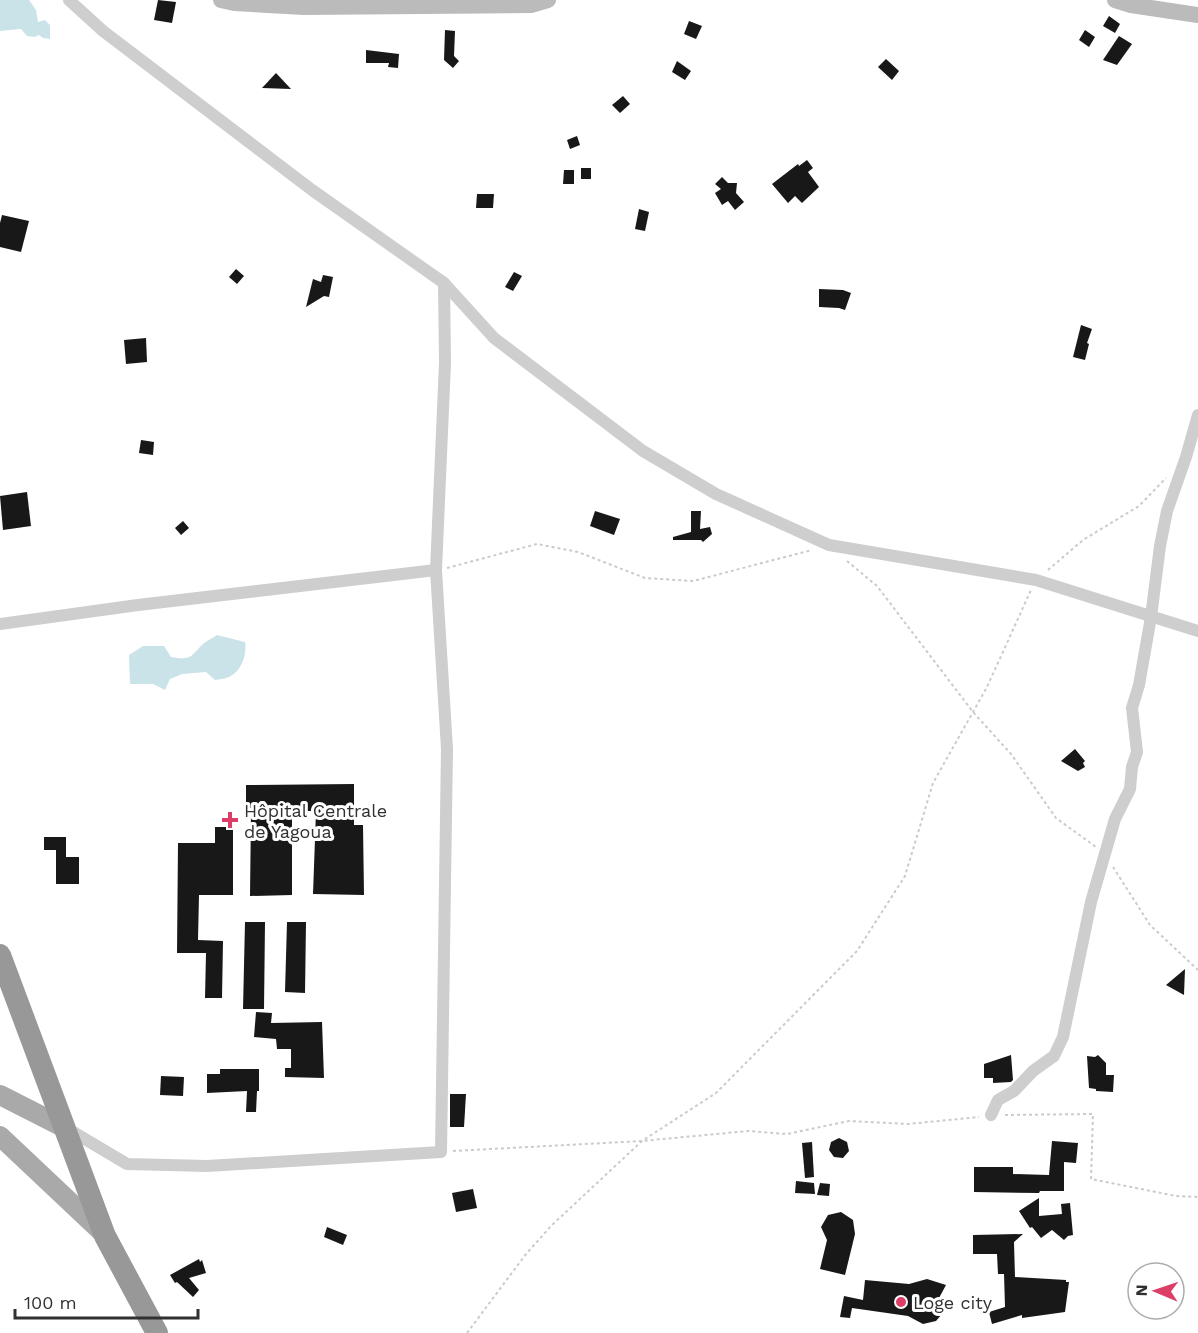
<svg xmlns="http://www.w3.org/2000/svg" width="1198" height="1333" viewBox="0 0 1198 1333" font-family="'Work Sans',sans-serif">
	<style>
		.water { fill: #cae3e9 }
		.building { fill: #181818 }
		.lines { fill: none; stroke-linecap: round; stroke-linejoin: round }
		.path { stroke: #cbcbcb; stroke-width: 2; stroke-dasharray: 3 3; stroke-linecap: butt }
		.street { stroke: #cecece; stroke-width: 12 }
		.secondary { stroke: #bbb; stroke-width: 16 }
		.primary { stroke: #a9a9a9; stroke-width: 20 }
		.highway { stroke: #989898; stroke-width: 22 }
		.poi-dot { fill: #dd3e67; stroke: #fff; stroke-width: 2 }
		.labels { text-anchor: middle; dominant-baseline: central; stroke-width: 6; stroke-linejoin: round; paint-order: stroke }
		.poi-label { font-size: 18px; fill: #313131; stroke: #fff; text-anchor: start }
	</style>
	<rect width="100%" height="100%" fill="#fff"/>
	<g class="water">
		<path d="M0,0H29L36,10L38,22L45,20L50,25V39L43,38L39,35L35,37L27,36L21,29L0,31Z"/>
		<path d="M217,635L245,642C247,654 242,671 229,677C225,679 219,679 215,680L206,672L182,674L170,679L165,690L153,684H130L129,655L143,646H164L171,657C193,661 190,656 204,643C208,640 213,638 217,635Z"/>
	</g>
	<g class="building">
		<path d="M158,0L176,2L172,23L154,20Z"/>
		<path d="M1109,16L1120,24L1115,33L1103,26Z"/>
		<path d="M689,21L702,26L696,39L684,34Z"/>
		<path d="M445,30L455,31L454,56L459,61L453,68L444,60Z"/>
		<path d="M1085,30L1095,37L1089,47L1079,40Z"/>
		<path d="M1119,36L1132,44L1117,65L1103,60Z"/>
		<path d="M366,50L399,54L398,68L388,67L389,63H366Z"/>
		<path d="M886,59L899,71L892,80L878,67Z"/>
		<path d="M677,61L691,71L685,80L672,72Z"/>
		<path d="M276,73L291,89L262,88Z"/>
		<path d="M623,96L630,104L620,113L612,105Z"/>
		<path d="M577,136L580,145L570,149L567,140Z"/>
		<path d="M807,160L813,168L808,172L819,187L802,203L795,196L788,203L772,184L798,164L799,166Z"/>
		<rect x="581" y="168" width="10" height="11"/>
		<path d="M564,170H574V184H563Z"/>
		<path d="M722,177L728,183H737L736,193L744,202L735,210L728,201L722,205L715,193L721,189L715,184Z"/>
		<path d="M477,194H494L493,208H476Z"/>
		<path d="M639,209L649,212L645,231L635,229Z"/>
		<path d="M2,215L29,221L21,252L0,247V223Z"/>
		<path d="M236,269L244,276L237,284L229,277Z"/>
		<path d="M514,272L522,276L513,291L505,287Z"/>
		<path d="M323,275L333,277L329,297L324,296L306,307L313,279L321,282Z"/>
		<path d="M819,289L843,290L851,293L845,310L839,308L819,307Z"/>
		<path d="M1081,325L1092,329L1087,343L1089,344L1085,360L1073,357Z"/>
		<path d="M146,338L147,362L126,364L124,340Z"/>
		<path d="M141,440L154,442L153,455L139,453Z"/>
		<path d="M27,492L31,526L3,530L0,496Z"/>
		<path d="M595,511L620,519L614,535L590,526Z"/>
		<path d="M691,511H701L700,529L710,527L712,534L703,542L701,540H673V537L691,532Z"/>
		<path d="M183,521L189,528L181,535L175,528Z"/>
		<path d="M1075,749L1085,761L1083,763L1085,767L1078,771L1061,761Z"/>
		<path d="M354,784V825H363L364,895L313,894L316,811H292V895L250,896L251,811H246V785Z"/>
		<path d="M215,827H233V895H199L198,940L223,941L222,998H205L206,953H177L178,843H215Z"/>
		<path d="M44,837H66V857H79V884H56V850H44Z"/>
		<path d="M245,922H265L264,1009H243Z"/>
		<path d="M287,922H306L305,993L285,992Z"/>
		<path d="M1185,969L1184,995L1166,985Z"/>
		<path d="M256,1012L272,1013L271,1023L322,1022L324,1078L285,1077V1068H291V1049H277L276,1039L254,1037Z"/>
		<path d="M1011,1055L1013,1080L1011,1082L993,1083V1078H984V1064Z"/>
		<path d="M1098,1055L1106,1063V1075H1114L1113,1092L1096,1091V1089L1089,1088L1087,1056L1095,1057Z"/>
		<path d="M220,1069H259V1091H257L256,1112H246L247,1091L207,1093V1074H220Z"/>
		<path d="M161,1076L184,1077L183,1096L160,1095Z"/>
		<path d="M450,1094H466L464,1127H450Z"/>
		<path d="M839,1138L847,1142L849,1151L843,1158L834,1157L829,1150L831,1142Z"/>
		<path d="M1052,1141L1078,1143L1076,1163L1064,1162V1191H1040L1039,1193L974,1192V1167H1013V1174L1049,1175Z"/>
		<path d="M812,1142L814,1177L805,1178L802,1143Z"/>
		<path d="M796,1181L814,1183L815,1194L795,1193Z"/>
		<path d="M820,1183L830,1184L829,1196L817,1195Z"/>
		<path d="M473,1189L477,1208L456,1212L452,1193Z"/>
		<path d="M1039,1198V1216L1062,1214L1061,1204L1070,1203L1073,1235L1068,1236L1064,1240L1052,1230L1041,1238L1032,1227L1030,1228L1019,1211Z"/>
		<path d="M841,1212L853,1220L855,1234L845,1275L820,1269L827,1240L821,1227L828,1215Z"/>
		<path d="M327,1227L347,1235L343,1245L324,1237Z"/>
		<path d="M1023,1234L1014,1242L1015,1277L1066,1280V1282H1069L1065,1312L1022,1318V1315L992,1324L989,1312L1005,1307L1004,1274H998L997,1254H973V1235Z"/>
		<path d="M199,1259L200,1262L202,1260L206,1273L189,1278L199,1290L193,1297L177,1282L175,1283L170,1275Z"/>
		<path d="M927,1279L946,1285L939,1298L942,1314L936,1321L923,1324L908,1316L852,1308L850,1318L840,1317L844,1296L863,1300L865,1280L909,1284Z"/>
	</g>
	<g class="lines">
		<g class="path">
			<path d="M847,561L877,586L973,712L1011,754L1056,818L1096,847"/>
			<path d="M447,568L537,544L578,552L645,578L693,581L812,550"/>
			<path d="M1048,570L1083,540L1139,506L1166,478"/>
			<path d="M1113,867L1150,925L1198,970"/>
			<path d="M1005,1115L1093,1114L1091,1179L1176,1196L1198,1197"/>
			<path d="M453,1151L642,1141L748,1131L787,1134L849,1121L908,1124L979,1117"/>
			<path d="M467,1333L526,1254L552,1225L642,1141L716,1093L857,951L905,876L933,783L987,687L1031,590"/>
		</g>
		<g class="street">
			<path d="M69,0L103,31L312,190L444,283L494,338L643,451L716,494L829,545L1036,580L1198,631"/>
			<path d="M0,624L138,605L436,570"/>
			<path d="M991,1115L998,1100L1014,1091L1033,1071L1054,1056L1063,1037L1091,902L1115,819L1130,789L1132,767L1137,752L1132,708L1139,685L1151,617L1160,546L1167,511L1186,457L1198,415"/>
			<path d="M68,1129L127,1164L207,1166L441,1152L447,749L436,570L445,363L444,283"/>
		</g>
		<g class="secondary">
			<path d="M221,0L234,3L304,7L531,5L548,0"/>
			<path d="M1115,0L1131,5L1198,15"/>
		</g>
		<g class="primary">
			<path d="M0,1095L63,1127"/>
			<path d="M0,1136L105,1235"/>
		</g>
		<path class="highway" d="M0,955L105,1236L157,1333"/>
	</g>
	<g class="poi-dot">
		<path d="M227 811h6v6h6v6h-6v6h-6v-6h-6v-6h6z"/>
		<circle cx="901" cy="1302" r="6"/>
	</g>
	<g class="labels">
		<g class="poi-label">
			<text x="244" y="810">Hôpital Centrale<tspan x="244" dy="21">de Yagoua</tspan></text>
			<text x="913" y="1302">Loge city</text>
		</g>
	</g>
	<g transform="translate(1156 1291) rotate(272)"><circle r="28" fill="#ffffff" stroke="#adadad" stroke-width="1.5"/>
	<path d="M0-4.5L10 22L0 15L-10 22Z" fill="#dd3e67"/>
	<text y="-9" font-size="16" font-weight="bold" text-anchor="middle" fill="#313131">N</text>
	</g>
	<path d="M15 1309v9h183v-9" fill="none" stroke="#313131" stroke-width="3"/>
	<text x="24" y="1309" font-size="18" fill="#313131" stroke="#ffffff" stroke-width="4.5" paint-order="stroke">100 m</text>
</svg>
